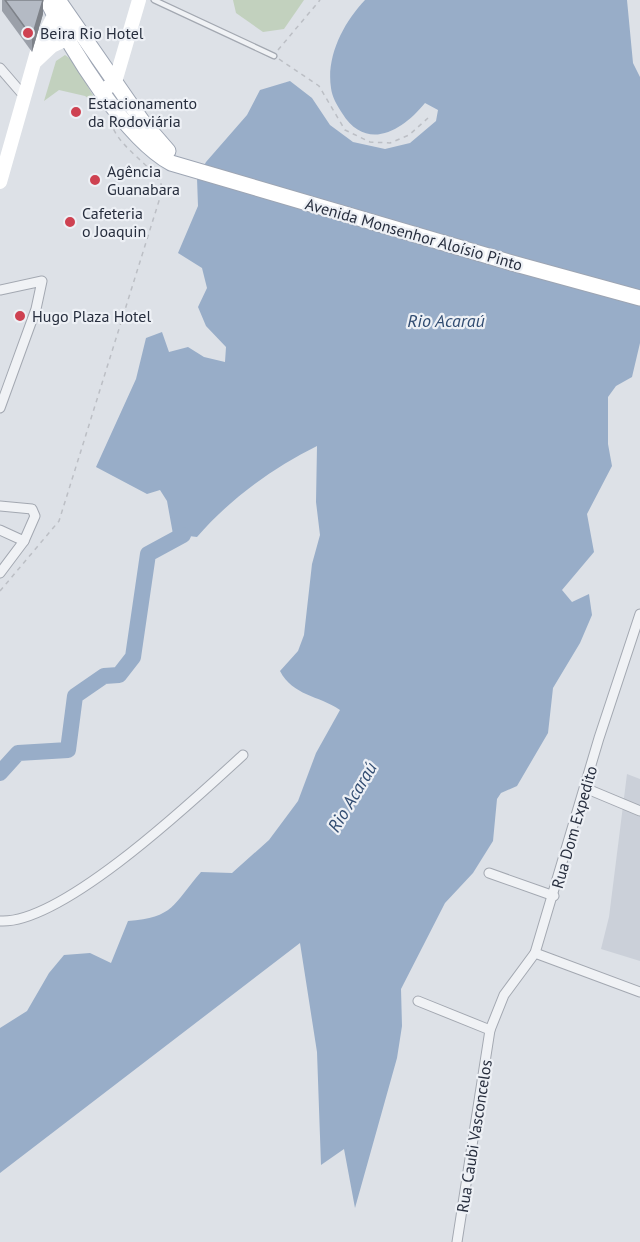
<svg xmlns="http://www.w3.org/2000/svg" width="640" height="1242" viewBox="0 0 640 1242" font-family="'PT Sans',sans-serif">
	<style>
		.built { fill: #cbd0d9 }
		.green { fill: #c2d1be }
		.water { fill: #98adc8 }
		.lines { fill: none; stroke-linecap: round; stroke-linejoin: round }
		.river { stroke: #98adc8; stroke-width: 16 }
		.lane-casing { stroke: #a3a8b1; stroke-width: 7 }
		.street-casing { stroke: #a3a8b1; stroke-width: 11 }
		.primary-casing { stroke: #9da5b3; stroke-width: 17 }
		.path { stroke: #bcbfc5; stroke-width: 1.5; stroke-dasharray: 4.5 4.5; stroke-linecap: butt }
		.lane { stroke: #f0f2f5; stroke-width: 4.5 }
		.street { stroke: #f0f2f5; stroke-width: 9 }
		.secondary { stroke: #fff; stroke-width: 14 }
		.primary { stroke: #fff; stroke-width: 15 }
		.wall { fill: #9ba0a9 }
		.shaded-wall { fill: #7e8289 }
		.building { fill: #b4bac4; stroke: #7e8289; stroke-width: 1.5 }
		.poi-dot { fill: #ce4151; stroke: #edf0f5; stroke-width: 2 }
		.labels { text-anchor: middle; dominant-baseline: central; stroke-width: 4.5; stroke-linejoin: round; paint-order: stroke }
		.poi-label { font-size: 16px; fill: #272e3e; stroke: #edf0f5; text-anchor: start }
		.street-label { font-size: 16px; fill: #272e3e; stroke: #edf0f5 }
		.water-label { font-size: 18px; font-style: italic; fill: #314c71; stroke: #edf0f5 }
	</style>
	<rect width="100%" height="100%" fill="#dde1e7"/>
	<path class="built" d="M627,774L640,779V961L601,949L609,917Z"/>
	<g class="green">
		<path d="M233,0H304L284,29L263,32L236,13Z"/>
		<path d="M65,55L72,60L100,107L85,96L59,90L44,101L56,61Z"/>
	</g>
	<path class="water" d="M365,0H627L633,63L640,77V343L632,377L616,386L608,397V444L612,466L587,514L594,552L562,590L572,602L589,594L592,615L580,643L553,688L548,733L517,786L501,793L497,799L493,841L473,873L445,903L401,989L402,1026L397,1058L355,1208L344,1149L321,1165L317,1052L300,943L0,1173V1028L27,1011L49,973L64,955L90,953L111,963L128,921C174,918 173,904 201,872L232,873L269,840L298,801L316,753L340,710C318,695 293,696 280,671L298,651L304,635L312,564L320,535L316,502L317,446C272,468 230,499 197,537L173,534L167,501L160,490L147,494L96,467L136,379L146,338L162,332L169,352L188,347L204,357L225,362L226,347L206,326L198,307L207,288L202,268L178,253L198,206L197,178L206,162L247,115L260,90L290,81L312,98L330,125L353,142L385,149L410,143L436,121L438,110L425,103C403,130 367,153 342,113C337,105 332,97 331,88C326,56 344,22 365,0Z"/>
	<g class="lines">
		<path class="river" d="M0,773L18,753L68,750L75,696L104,676L119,675L133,657L148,554L183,535"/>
		<defs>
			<path id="lane" d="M154,0L274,56"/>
			<g id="street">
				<path d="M0,68L25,97"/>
				<path d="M0,290L42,281L36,309L0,408"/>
				<path d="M0,506L32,509L35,516L24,541L0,530"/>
				<path d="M0,573L24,541"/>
				<path d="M585,788L640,811"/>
				<path d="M489,873L554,896"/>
				<path d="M0,921C62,925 196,798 243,755"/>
				<path d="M535,953L640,992"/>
				<path d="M418,1001L490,1030"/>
				<path d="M457,1242L490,1030L504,995L535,953L599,738L640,614"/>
			</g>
			<g id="primary">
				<path d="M47,0C70,48 125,138 171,163L512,263L640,298"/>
				<path d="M58,0L142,121L168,151"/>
			</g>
		</defs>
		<use href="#lane" class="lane-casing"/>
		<use href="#street" class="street-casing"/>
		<use href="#primary" class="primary-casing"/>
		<g class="path">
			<path d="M278,50L320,0"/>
			<path d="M279,59L319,86L345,130L370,142L390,143L409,135L428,118"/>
			<path d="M0,591L59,521L163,188C152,164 124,152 113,128"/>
		</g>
		<use href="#lane" class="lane"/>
		<use href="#street" class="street"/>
		<g class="secondary">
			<path d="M36,61L52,46L69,38"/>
			<path d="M108,87L115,82L139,0"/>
			<path d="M0,182L39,45L58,8"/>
		</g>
		<use href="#primary" class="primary"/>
	</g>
	<path class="wall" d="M2,0H43V14L32,52L2,11Z"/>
	<path class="shaded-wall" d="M43,0V14L32,52V37Z"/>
	<path class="building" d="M5,0H43L32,37Z"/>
	<g class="poi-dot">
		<circle cx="28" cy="33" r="6"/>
		<circle cx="76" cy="112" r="6"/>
		<circle cx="95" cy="180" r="6"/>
		<circle cx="70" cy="222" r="6"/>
		<circle cx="20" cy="316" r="6"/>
	</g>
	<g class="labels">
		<g class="poi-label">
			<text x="40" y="33">Beira Rio Hotel</text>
			<text x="88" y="103">Estacionamento<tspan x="88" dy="18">da Rodoviária</tspan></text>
			<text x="107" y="171">Agência<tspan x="107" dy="18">Guanabara</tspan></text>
			<text x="82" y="213">Cafeteria<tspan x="82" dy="18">o Joaquin</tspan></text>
			<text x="32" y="316">Hugo Plaza Hotel</text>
		</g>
		<g class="street-label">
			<text transform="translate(414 234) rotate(16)">Avenida Monsenhor Aloísio Pinto</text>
			<text transform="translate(574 827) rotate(-74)">Rua Dom Expedito</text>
			<text transform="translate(474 1136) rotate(-81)">Rua Caubi Vasconcelos</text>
		</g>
		<g class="water-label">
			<text x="446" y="320">Rio Acaraú</text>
			<text transform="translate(352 797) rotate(-59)">Rio Acaraú</text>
		</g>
	</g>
</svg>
